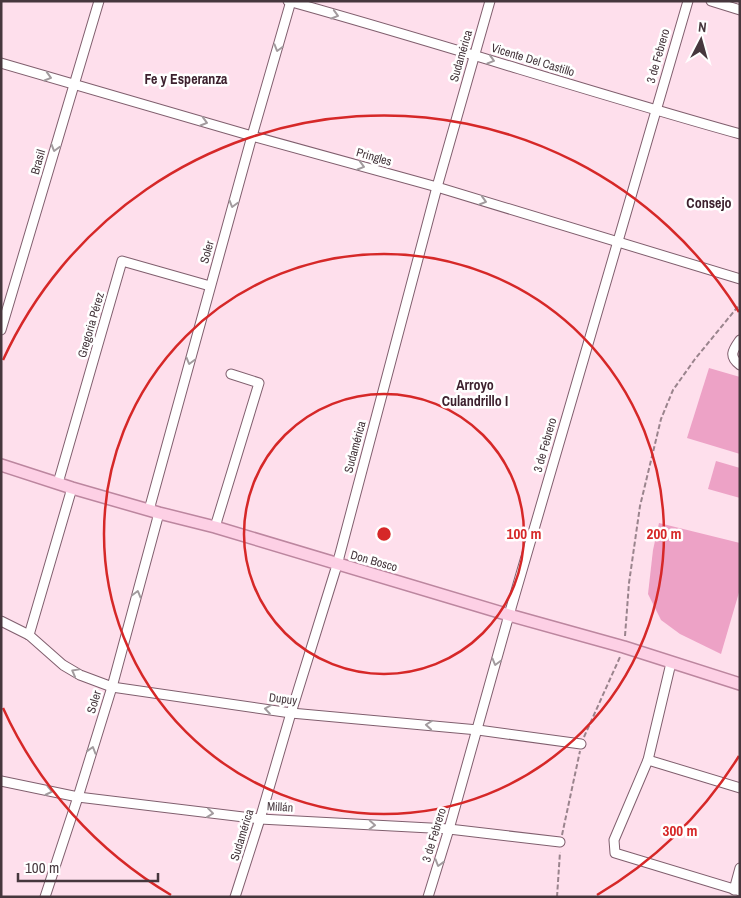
<svg xmlns="http://www.w3.org/2000/svg" width="741" height="898" viewBox="0 0 741 898" font-family="'Archivo Narrow',sans-serif">
	<style>
		.green { fill: #eda2c6 }
		.lines { fill: none; stroke-linecap: round; stroke-linejoin: round }
		.minor-casing { stroke: #805f6e; stroke-width: 11 }
		.major-casing { stroke: #bc869f; stroke-width: 14 }
		.path { stroke: #9a848d; stroke-width: 2; stroke-dasharray: 5 2.5; stroke-linecap: butt }
		.minor { stroke: #fff; stroke-width: 9 }
		.major { stroke: #fdd0e5; stroke-width: 11 }
		.oneway { stroke: #a29b9e }
		.ring { fill: none; stroke: #d62828; stroke-width: 2.5 }
		.labels { text-anchor: middle; dominant-baseline: central; stroke-width: 5; stroke-linejoin: round; paint-order: stroke }
		.street-label { font-size: 12px; fill: #46373d; stroke: #fff }
		.neighbourhood-label { font-size: 14px; font-weight: bold; fill: #3d212e; stroke: #fff }
		.centre { fill: #d62828; stroke: #fff; stroke-width: 2.5 }
		.ring-label { font-size: 15px; text-anchor: middle; font-weight: bold; fill: #d62828; stroke: #fff; stroke-width: 5; stroke-linejoin: round; paint-order: stroke }
	</style>
	<rect width="100%" height="100%" fill="#fedfec"/>
	<g class="green">
		<path d="M709,368L740,377V454L687,438Z"/>
		<path d="M716,461L740,468V498L708,489Z"/>
		<path d="M659,523L740,543V589L721,654L680,634L661,620L648,594L653,550Z"/>
	</g>
	<g class="lines">
		<defs>
			<g id="minor">
				<path d="M288,1C440,43 589,92 740,134"/>
				<path d="M711,1L740,10"/>
				<path d="M1,63L252,136L437,187L740,279"/>
				<path d="M1,330L99,1"/>
				<path d="M740,340C733,350 728,356 740,365"/>
				<path d="M58,483L122,261L210,286"/>
				<path d="M149,510L252,136L291,1"/>
				<path d="M215,527L259,383L231,374"/>
				<path d="M1,621L29,635L63,665L80,675L112,687L291,713L478,730L581,744"/>
				<path d="M29,635L72,488"/>
				<path d="M671,663L648,760L614,840L615,853L740,891"/>
				<path d="M648,760L740,788"/>
				<path d="M1,781L78,797L260,819L449,829L560,842"/>
				<path d="M734,890L740,868"/>
				<path d="M45,897L78,797L112,687L159,513"/>
				<path d="M235,897L260,819L291,713L337,565L437,187L490,1"/>
				<path d="M428,897L449,829L509,615L688,1"/>
			</g>
			<path id="major" d="M1,465L72,488L159,513L215,527L509,615L624,647L740,684"/>
		</defs>
		<use href="#minor" class="minor-casing"/>
		<use href="#major" class="major-casing"/>
		<g class="path">
			<path d="M625,636L629,583L640,506L661,419L673,390L695,359L740,304"/>
			<path d="M584,737L620,657"/>
			<path d="M562,835L580,751"/>
			<path d="M557,897L560,852"/>
		</g>
		<use href="#minor" class="minor"/>
		<use href="#major" class="major"/>
	</g>
	<defs><path id="oneway-chevron" d="M-2-3.5L2.5 0L-2 3.5" fill="none" stroke-width="1.6" stroke-linecap="round" stroke-linejoin="round" transform="scale(1.25)"/></defs>
	<g class="oneway">
		<use href="#oneway-chevron" transform="translate(335 15) rotate(16)"/>
		<use href="#oneway-chevron" transform="translate(278 48) rotate(106)"/>
		<use href="#oneway-chevron" transform="translate(491 60) rotate(17)"/>
		<use href="#oneway-chevron" transform="translate(48 77) rotate(16)"/>
		<use href="#oneway-chevron" transform="translate(204 122) rotate(16)"/>
		<use href="#oneway-chevron" transform="translate(55 148) rotate(106)"/>
		<use href="#oneway-chevron" transform="translate(361 166) rotate(16)"/>
		<use href="#oneway-chevron" transform="translate(483 201) rotate(17)"/>
		<use href="#oneway-chevron" transform="translate(233 204) rotate(106)"/>
		<use href="#oneway-chevron" transform="translate(190 361) rotate(105)"/>
		<use href="#oneway-chevron" transform="translate(137 594) rotate(-75)"/>
		<use href="#oneway-chevron" transform="translate(496 662) rotate(105)"/>
		<use href="#oneway-chevron" transform="translate(75 672) rotate(-151)"/>
		<use href="#oneway-chevron" transform="translate(268 709) rotate(-172)"/>
		<use href="#oneway-chevron" transform="translate(429 725) rotate(-175)"/>
		<use href="#oneway-chevron" transform="translate(92 750) rotate(-73)"/>
		<use href="#oneway-chevron" transform="translate(49 791) rotate(12)"/>
		<use href="#oneway-chevron" transform="translate(210 813) rotate(7)"/>
		<use href="#oneway-chevron" transform="translate(372 825) rotate(3)"/>
		<use href="#oneway-chevron" transform="translate(439 863) rotate(107)"/>
	</g>
	<g class="ring">
		<circle cx="384" cy="534" r="140"/>
		<circle cx="384" cy="534" r="280"/>
		<path d="M739 756A419 419 0 0 1 597 895M171 895A419 419 0 0 1 3 708M3 360A419 419 0 0 1 739 312"/>
	</g>
	<g class="labels">
		<g class="street-label">
			<text transform="translate(461 56) rotate(-74)">Sudamérica</text>
			<text transform="translate(658 56) rotate(-74)">3 de Febrero</text>
			<text transform="translate(533 60) rotate(17)">Vicente Del Castillo</text>
			<text transform="translate(374 157) rotate(16)">Pringles</text>
			<text transform="translate(38 162) rotate(-74)">Brasil</text>
			<text transform="translate(207 252) rotate(-74)">Soler</text>
			<text transform="translate(91 325) rotate(-74)">Gregoria Pérez</text>
			<text transform="translate(545 445) rotate(-74)">3 de Febrero</text>
			<text transform="translate(355 447) rotate(-75)">Sudamérica</text>
			<text transform="translate(374 561) rotate(16)">Don Bosco</text>
			<text transform="translate(283 699) rotate(7)">Dupuy</text>
			<text transform="translate(94 702) rotate(-73)">Soler</text>
			<text transform="translate(280 807) rotate(3)">Millán</text>
			<text transform="translate(242 835) rotate(-73)">Sudamérica</text>
			<text transform="translate(434 835) rotate(-73)">3 de Febrero</text>
		</g>
		<g class="neighbourhood-label">
			<text x="186" y="79">Fe y Esperanza</text>
			<text x="709" y="203">Consejo</text>
			<text x="475" y="385">Arroyo<tspan x="475" dy="16">Culandrillo I</tspan></text>
		</g>
	</g>
	<circle cx="384" cy="534" r="8" class="centre"/>
	<g class="ring-label">
		<text x="524" y="539">100 m</text>
		<text x="664" y="539">200 m</text>
		<text x="680" y="836">300 m</text>
	</g>
	<rect width="741" height="898" fill="none" stroke="#46373d" stroke-width="5"/>
	<g transform="translate(701 40) rotate(6)" stroke="#ffffff" stroke-width="4" paint-order="stroke">
	<path d="M0-4L9 19L0 12L-9 19Z" fill="#46373d"/>
	<text y="-8" font-size="14" font-weight="bold" text-anchor="middle" fill="#46373d">N</text>
	</g>
	<path d="M18 873v8h140v-8" fill="none" stroke="#46373d" stroke-width="2.5"/>
	<text x="25" y="873" font-size="15" fill="#46373d" stroke="#ffffff" stroke-width="4" paint-order="stroke">100 m</text>
</svg>
